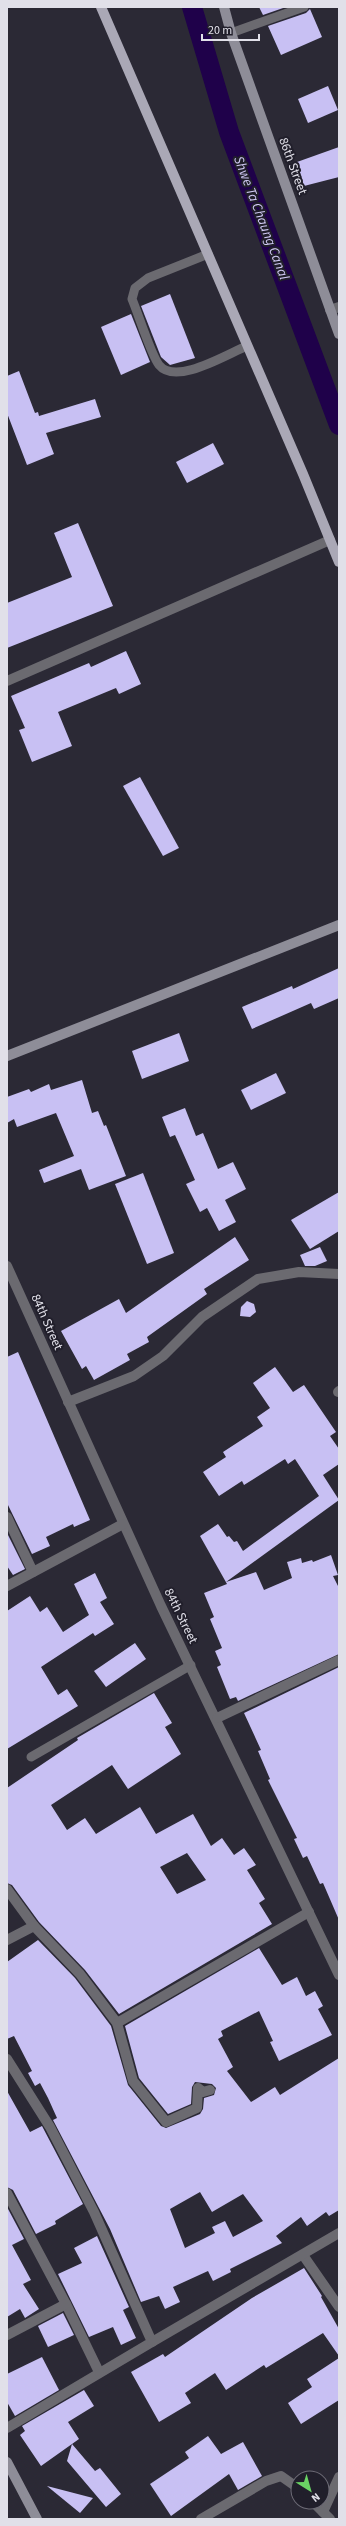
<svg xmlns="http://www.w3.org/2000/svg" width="346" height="2526" viewBox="0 0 346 2526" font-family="'Source Sans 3',sans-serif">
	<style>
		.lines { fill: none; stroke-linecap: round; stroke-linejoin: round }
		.canal { stroke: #1f014a; stroke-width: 20 }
		.building { fill: #c8c0f3; fill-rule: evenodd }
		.lane { stroke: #6b6a70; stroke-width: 9 }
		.street { stroke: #6b6a70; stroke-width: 10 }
		.secondary { stroke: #8e8d98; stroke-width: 10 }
		.primary { stroke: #aaa8b6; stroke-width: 10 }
		.labels { text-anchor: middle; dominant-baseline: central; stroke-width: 4; stroke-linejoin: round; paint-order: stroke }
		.street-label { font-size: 13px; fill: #e1e0e9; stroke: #211f2b }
		.water-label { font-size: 14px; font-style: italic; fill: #d1caf5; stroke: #211f2b }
	</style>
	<rect width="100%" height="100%" fill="#2b2935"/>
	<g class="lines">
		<path class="canal" d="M192,7L229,132L339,425"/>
	</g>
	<g class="building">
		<path d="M259,7H286L263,15Z"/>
		<path d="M310,9L322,37L281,55L268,26L306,13Z"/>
		<path d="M328,86L338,110L308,123L298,99Z"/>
		<path d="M339,147V177L304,186L297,162Z"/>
		<path d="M170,294L195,358L170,365L161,357L141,306Z"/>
		<path d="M131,314L150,362L121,375L101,327Z"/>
		<path d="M19,371L35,413L38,412L39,416L95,399L101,417L46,433L54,454L27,465L7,413V376Z"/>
		<path d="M213,443L224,464L187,483L176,462Z"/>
		<path d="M78,523L113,606L7,648V603L72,577L54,533Z"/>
		<path d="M126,651L141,684L119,694L116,688L58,712L72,746L32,762L19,730L25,728L11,696L89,663L91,667Z"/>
		<path d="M140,777L179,848L163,856L123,786Z"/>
		<path d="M339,968V998L314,1009L311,1003L252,1029L242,1007L292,986L293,989Z"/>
		<path d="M179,1033L189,1061L142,1079L132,1051Z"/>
		<path d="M276,1073L286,1093L251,1110L241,1090Z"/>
		<path d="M82,1080L92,1113L98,1111L104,1126L106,1125L126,1176L89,1190L81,1169L44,1183L39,1170L74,1156L56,1113L17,1127L14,1119L7,1123V1097L29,1089L31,1092L49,1084L51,1090Z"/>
		<path d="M185,1108L196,1136L203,1133L218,1169L233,1162L246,1189L225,1200L236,1222L219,1231L207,1208L200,1212L186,1184L195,1180L175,1135L170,1137L162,1117Z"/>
		<path d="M143,1173L174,1253L147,1264L115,1184Z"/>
		<path d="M339,1192V1231L310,1249L291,1220Z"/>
		<path d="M235,1237L249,1260L204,1289L207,1294L147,1337L149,1342L127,1354L130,1360L94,1380L86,1366L82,1369L61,1331L119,1299L126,1313Z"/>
		<path d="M320,1247L327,1261L315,1266H305L300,1255Z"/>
		<path d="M247,1301L254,1304L256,1312L250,1317L240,1316L241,1307Z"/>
		<path d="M18,1352L90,1520L74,1527L73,1524L46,1537L50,1546L32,1554L7,1503V1357Z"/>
		<path d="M275,1367L293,1392L304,1385L336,1432L330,1436L339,1449V1464L323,1475L339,1500L226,1582L256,1572L264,1590L292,1578L287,1562L301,1558L302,1563L312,1560L313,1562L331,1555L338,1575L333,1576L339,1588V1654L238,1701L236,1697L230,1699L217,1667L221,1665L215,1651L222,1648L210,1619L214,1617L204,1593L227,1584L200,1536L218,1524L227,1537L229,1536L234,1542L237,1541L243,1551L319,1496L295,1459L288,1464L285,1459L244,1485L242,1481L219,1496L203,1472L226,1457L223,1452L263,1426L257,1417L270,1408L253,1383Z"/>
		<path d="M8,1535L25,1569L13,1575L7,1566Z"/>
		<path d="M95,1573L107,1598L100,1602L114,1624L95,1636L93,1633L41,1667L58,1695L67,1689L78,1706L7,1749V1611L30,1596L40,1612L47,1607L63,1632L89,1615L74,1584Z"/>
		<path d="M135,1643L146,1659L106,1687L94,1671Z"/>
		<path d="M339,1667V1920L323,1883L320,1884L307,1856L303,1858L294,1839L297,1838L268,1780L270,1779L258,1751L261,1750L244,1713Z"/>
		<path d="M154,1693L172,1723L165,1727L181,1754L128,1789L112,1765L51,1805L67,1830L85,1818L96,1834L140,1807L156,1834L193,1814L211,1846L222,1838L234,1855L244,1848L256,1865L247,1870L265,1899L259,1903L272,1924L119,2014L85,1970L39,1922L12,1885L7,1883V1788L78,1740L77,1738ZM187,1853L206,1880L177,1894L160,1867Z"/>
		<path d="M38,1940L75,1978L111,2026L128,2085L161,2126L166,2128L200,2114L203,2109L204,2098L214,2095L216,2088L212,2084L195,2082L192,2087L191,2104L168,2114L139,2078L125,2026L259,1948L282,1985L297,1977L306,1996L315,1991L323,2006L318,2009L332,2035L279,2061L270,2042L273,2041L259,2011L221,2031L223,2036L218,2039L233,2067L227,2071L251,2102L275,2087L280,2095L339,2058V2210L329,2216L326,2212L307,2226L301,2217L276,2236L282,2243L230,2269L231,2272L213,2281L208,2271L173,2287L180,2302L165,2309L159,2296L141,2302L110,2229L53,2120L57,2118L48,2098L40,2083L35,2086L28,2073L32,2071L14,2036L7,2039V1962ZM200,2192L212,2212L243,2194L263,2221L233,2237L225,2221L212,2227L215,2233L185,2248L170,2209Z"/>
		<path d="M7,2091L30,2132L42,2126L83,2204L55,2221L56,2224L36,2234L13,2190L7,2187Z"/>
		<path d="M7,2207L24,2239L12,2245L31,2280L23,2284L39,2309L25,2318L20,2309L7,2317Z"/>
		<path d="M97,2236L129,2307L123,2310L136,2338L121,2345L113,2327L89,2337L58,2274L82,2263L74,2248Z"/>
		<path d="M304,2268L322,2296L321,2297L339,2329V2356L323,2333L266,2368L264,2365L226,2390L215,2373L185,2393L191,2403L159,2422L131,2372L163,2354L165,2357L252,2298Z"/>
		<path d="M63,2313L74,2335L48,2347L38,2326Z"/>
		<path d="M42,2357L59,2390L15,2416L7,2402V2374Z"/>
		<path d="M339,2358V2400L301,2424L288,2403L312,2387L307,2379Z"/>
		<path d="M84,2390L94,2406L68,2422L79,2439L72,2444L95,2471L100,2468L121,2494L106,2507L67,2461L72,2444L41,2466L20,2435L25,2431L22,2426Z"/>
		<path d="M208,2436L221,2454L243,2442L262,2476L238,2490L229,2474L171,2516L150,2484L189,2458L185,2452Z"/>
		<path d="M47,2486L93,2498L80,2513Z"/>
	</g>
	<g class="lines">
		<g class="lane">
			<path d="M231,33L304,7"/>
			<path d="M208,254L148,278L135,288L132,299C138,313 151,355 159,365C176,386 227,354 247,346"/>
			<path d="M31,1757L191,1665"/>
		</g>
		<g class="street">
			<path d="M330,310L339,307"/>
			<path d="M7,681L330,540"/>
			<path d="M7,1266L161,1606L339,1975"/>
			<path d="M338,1392L339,1391"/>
			<path d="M68,1402L134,1376L163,1356L202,1317L258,1279L299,1272L339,1274"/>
			<path d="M7,1517L33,1572"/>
			<path d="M7,1586L123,1524"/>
			<path d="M217,1718L339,1660"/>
			<path d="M7,1889L34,1926"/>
			<path d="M7,1940L34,1926L80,1974L117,2023L309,1912"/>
			<path d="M117,2023L133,2081L166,2122L197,2108L198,2088L203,2092L210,2090"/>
			<path d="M7,2059L50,2127L94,2212L152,2342L7,2428"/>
			<path d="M7,2193L66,2304L99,2372"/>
			<path d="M303,2255L339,2307"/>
			<path d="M7,2335L66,2304"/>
			<path d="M152,2342L339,2233"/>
			<path d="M313,2502L323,2512"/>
			<path d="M201,2519L266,2481L281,2476L298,2488"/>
			<path d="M330,2519L323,2512L339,2477"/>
		</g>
		<g class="secondary">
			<path d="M224,7L231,33L339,334"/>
			<path d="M7,1056L339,925"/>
			<path d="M7,2462L37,2519"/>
		</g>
		<path class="primary" d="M101,7L303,474L339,562"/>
	</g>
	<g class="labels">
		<g class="street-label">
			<text transform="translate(293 166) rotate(70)">86th Street</text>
			<text transform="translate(47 1322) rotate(66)">84th Street</text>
			<text transform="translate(181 1616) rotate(64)">84th Street</text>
		</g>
		<g class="water-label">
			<text transform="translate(261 218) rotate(69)">Shwe Ta Chaung Canal</text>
		</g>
	</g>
	<rect width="346" height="2526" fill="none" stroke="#e1e0e9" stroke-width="16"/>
	<g transform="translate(310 2490) rotate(143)"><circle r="19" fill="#211f2b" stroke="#6e6c77"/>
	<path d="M0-3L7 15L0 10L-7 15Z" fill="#6ad364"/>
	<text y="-6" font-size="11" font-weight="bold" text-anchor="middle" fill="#e1e0e9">N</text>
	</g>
	<path d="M202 34v6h57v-6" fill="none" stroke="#e1e0e9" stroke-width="2"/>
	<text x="208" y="34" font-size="12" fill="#e1e0e9" stroke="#211f2b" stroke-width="3" paint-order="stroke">20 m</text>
</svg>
